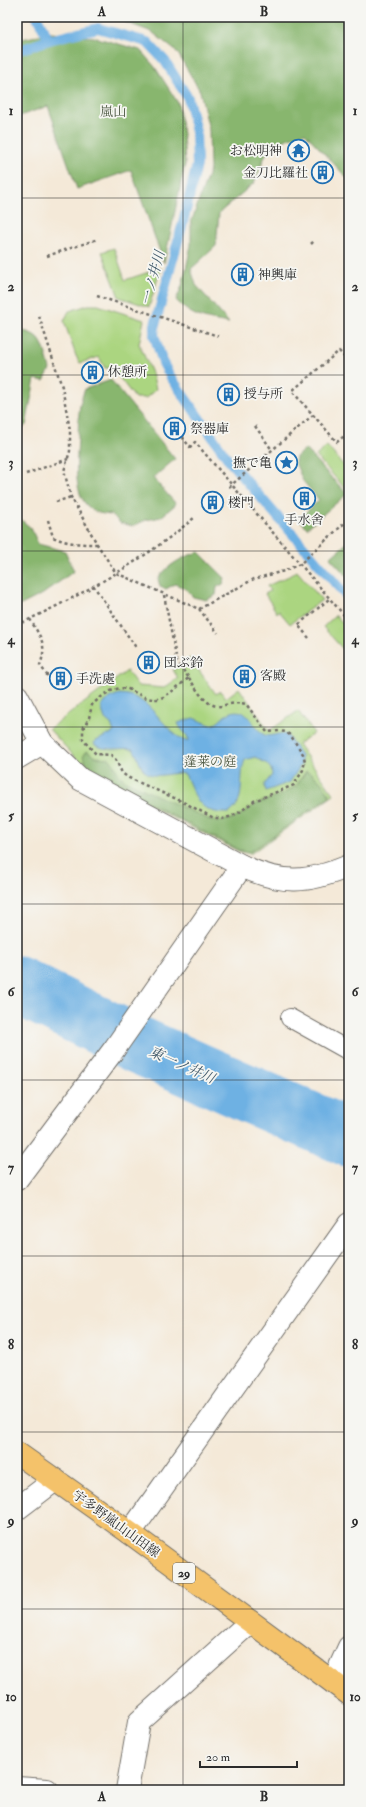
<svg xmlns="http://www.w3.org/2000/svg" width="366" height="1807" viewBox="0 0 366 1807" font-family="'IM FELL Double Pica','Noto Serif JP',serif">
	<style>
		.green { fill: #abd580; stroke: #6b8056 }
		.forest { fill: #88b66e; stroke: #5a704c }
		.water { fill: #6eb1e3; stroke: #4c6e87 }
		.lines { fill: none; stroke-linecap: round; stroke-linejoin: round }
		.stream { stroke: #6eb1e3; stroke-width: 10 }
		.river { stroke: #6eb1e3; stroke-width: 58 }
		.lane-casing { stroke: #716e68; stroke-width: 20 }
		.street-casing { stroke: #716e68; stroke-width: 24 }
		.primary-casing { stroke: #716e68; stroke-width: 24 }
		.path { stroke: #716e68; stroke-width: 2.5; stroke-dasharray: 3 3; stroke-linecap: butt }
		.lane { stroke: #fff; stroke-width: 18 }
		.street { stroke: #fff; stroke-width: 22 }
		.primary { stroke: #f4c26a; stroke-width: 22 }
		.grid { fill: none; stroke: #2b2b2b; stroke-width: 1; stroke-opacity: 0.55 }
		.labels { text-anchor: middle; dominant-baseline: central; stroke-width: 3.5; stroke-linejoin: round; paint-order: stroke }
		.shield { fill: #f6f6f2; stroke: #686867; stroke-width: 1 }
		.shield-label { font-size: 12px; font-weight: bold; fill: #2b2b2b }
		.park-label { font-size: 13px; fill: #4b5640; stroke: #f6f6f2 }
		.poi-label { font-size: 13px; fill: #2b2b2b; stroke: #f6f6f2; text-anchor: start }
		.street-label { font-size: 13px; fill: #2b2b2b; stroke: #f6f6f2 }
		.water-label { font-size: 14px; font-style: italic; fill: #425a6b; stroke: #f6f6f2 }
		.neatline { fill: none; stroke: #2b2b2b; stroke-width: 1.5 }
		.grid-label { font-size: 13px; text-anchor: middle; font-weight: bold; fill: #2b2b2b }
	</style>
	<rect width="100%" height="100%" fill="#f6f6f2"/>
	<filter id="ink" filterUnits="userSpaceOnUse"><feTurbulence type="fractalNoise" baseFrequency=".025" numOctaves="2"/><feDisplacementMap in="SourceGraphic" scale="8" xChannelSelector="R" yChannelSelector="G"/><feConvolveMatrix kernelMatrix="1 2 1 2 8 2 1 2 1" color-interpolation-filters="sRGB"/></filter>
	<filter id="wash" filterUnits="userSpaceOnUse"><feTurbulence type="fractalNoise" baseFrequency=".012" numOctaves="4" result="noise"/><feDisplacementMap in="SourceGraphic" scale="16" xChannelSelector="R" yChannelSelector="G"/><feGaussianBlur stdDeviation="0.9" result="paint"/><feColorMatrix in="noise" values="0 0 0 0 0 0 0 0 0 0 0 0 0 0 0 0 0 1.4 0 .05"/><feComposite in="paint" operator="in"/></filter>
	<g filter="url(#wash)">
		<rect width="100%" height="100%" fill="#f4e9d8"/>
		<g class="green">
			<path d="M114,248L125,280L161,268L149,307L119,297L102,252Z"/>
			<path d="M88,305H98L144,320L139,344L152,373L156,389L146,398H135L112,368H105L99,357L80,363L76,356L64,321L69,311Z"/>
			<path d="M327,446L349,472V493L316,456Z"/>
			<path d="M297,571L322,600L290,624L279,611L277,613L265,594L270,591L267,586L289,576Z"/>
			<path d="M336,615L349,631V656L323,627Z"/>
			<path d="M190,658L216,694L220,691L226,698L239,688L269,731L298,711L314,733L298,744L334,795L250,854L238,851L98,779L85,768L49,729L127,671L138,686L164,688L178,678L173,670Z"/>
		</g>
		<g class="forest">
			<path d="M112,17H349V180L305,133L287,139L268,149L254,183L219,213L216,246L191,269L196,285L229,323C206,319 192,318 176,300L182,286L186,269L191,245V223L210,169L209,130L200,91L177,52L152,32Z"/>
			<path d="M51,33L94,37L140,50L155,67L178,103L183,134L185,164L164,263L131,170L77,189L48,106L17,117V40Z"/>
			<path d="M23,331C45,335 44,351 50,369L44,381L35,379L26,425L21,430H17V333Z"/>
			<path d="M111,380L175,459L153,478L176,504L161,517L146,520L133,526L120,523L112,515C70,514 76,470 78,440C79,420 77,408 85,389Z"/>
			<path d="M305,449L347,494L307,528L299,519L319,500L303,481L295,462L296,457Z"/>
			<path d="M20,519L31,528L38,544L65,551L74,571L43,594L17,607V520Z"/>
			<path d="M349,541V578L330,558Z"/>
			<path d="M199,552L225,578L223,584L217,587L216,595L206,600L193,597L185,588L175,584L166,589L160,586L158,579C167,565 184,556 199,552Z"/>
			<path d="M87,751L96,757L109,758L113,763L119,775L126,781L212,821H223L236,818L256,804L281,795L296,786L306,771C318,776 323,785 330,796L250,852L239,850L99,777L87,767L83,756Z"/>
		</g>
		<path class="water" d="M119,694C151,694 160,728 185,741L189,740C187,733 180,730 178,723L193,718L211,725C220,723 220,719 226,715C246,702 251,725 263,734C269,739 279,731 287,735L301,755V765L290,782L266,791L264,785L272,775L271,769L267,764L255,757L245,760C238,777 247,802 229,813C198,814 196,797 185,774C170,770 151,784 141,766C138,761 137,754 133,749C120,747 108,752 95,745L94,742L114,732L111,724L105,719L101,707L109,698Z"/>
		<g class="lines">
			<g class="stream">
				<path d="M37,17L49,40"/>
				<path d="M17,51L49,40L98,28L147,42L165,61L188,98L196,132L197,165L182,226L155,325L154,335L163,363L170,376L230,462L349,599"/>
			</g>
			<path class="river" d="M17,985L138,1045L349,1138"/>
		</g>
	</g>
	<g filter="url(#ink)">
		<g class="lines">
			<defs>
				<path id="lane" d="M290,1018L349,1051"/>
				<g id="street">
					<path d="M17,696L42,743L80,779L242,866"/>
					<path d="M17,758L42,743"/>
					<path d="M17,1179L115,1048L242,866C282,885 308,883 349,866"/>
					<path d="M17,1509L55,1480"/>
					<path d="M130,1533L349,1224"/>
					<path d="M333,1682L349,1647"/>
					<path d="M17,1788L47,1790"/>
					<path d="M127,1790L139,1722L250,1622"/>
				</g>
				<path id="primary" d="M17,1453L130,1533L349,1694"/>
			</defs>
			<use href="#lane" class="lane-casing"/>
			<use href="#street" class="street-casing"/>
			<use href="#primary" class="primary-casing"/>
			<g class="path">
				<path d="M311,244L314,241"/>
				<path d="M47,256L98,239"/>
				<path d="M97,296L218,336"/>
				<path d="M39,316L62,387L70,430V451L64,471L71,497L97,544L116,573L199,609L218,633"/>
				<path d="M349,362L339,351L292,391L337,442L349,432"/>
				<path d="M255,426L272,450"/>
				<path d="M182,437L190,447L195,442L349,621"/>
				<path d="M26,474L68,459"/>
				<path d="M229,487L313,415"/>
				<path d="M56,502L71,497"/>
				<path d="M48,520L53,537C68,544 81,544 97,544"/>
				<path d="M93,585L137,649"/>
				<path d="M164,595L177,662L189,678"/>
				<path d="M199,609L254,579L284,571L300,564L349,519"/>
				<path d="M30,619C40,637 48,644 40,665L49,678"/>
				<path d="M17,625C78,597 144,561 195,517"/>
				<path d="M309,638L298,625L329,599"/>
				<path d="M189,678C196,688 206,708 221,706C229,704 237,702 246,704L267,732L279,731L286,732L291,736L303,754L305,761L303,770L294,785L254,801L240,812L229,817L222,819L212,817L181,801L129,778L122,773L116,760L111,755L96,754L83,740V729L89,718L92,705C100,697 115,685 128,689C138,693 145,700 157,699C168,697 180,684 189,678Z"/>
			</g>
			<use href="#lane" class="lane"/>
			<use href="#street" class="street"/>
			<use href="#primary" class="primary"/>
		</g>
	</g>
	<path class="grid" d="M183,17V1790M17,198H349M17,375H349M17,551H349M17,727H349M17,904H349M17,1080H349M17,1256H349M17,1432H349M17,1609H349"/>
	<defs>
		<symbol id="temple-ring" viewBox="-11 -11 22 22"><circle r="9.5" fill="#f6f6f2" stroke="#1f6fb2" stroke-width="1.5"/><path d="M0-6L5-2H3V0L6.5 2.5H4V6H1.5V3h-3V6H-4V2.5H-6.5L-3 0V-2H-5Z" fill="#1f6fb2"/></symbol>
		<symbol id="building-ring" viewBox="-11 -11 22 22"><circle r="9.5" fill="#f6f6f2" stroke="#1f6fb2" stroke-width="1.5"/><path d="M-4-6H4V6H1V3H-1V6H-4ZM-2.5-4.3h1.7v1.8h-1.7ZM.8-4.3h1.7v1.8H.8ZM-2.5-1h1.7V.8h-1.7ZM.8-1h1.7V.8H.8Z" fill="#1f6fb2"/></symbol>
		<symbol id="sight-ring" viewBox="-11 -11 22 22"><circle r="9.5" fill="#f6f6f2" stroke="#1f6fb2" stroke-width="1.5"/><path d="M0-6L1.8-2.2L6-1.7L2.9 1.2L3.7 5.4L0 3.3L-3.7 5.4L-2.9 1.2L-6-1.7L-1.8-2.2Z" fill="#1f6fb2"/></symbol>
	</defs>
	<g fill-rule="evenodd">
		<use href="#temple-ring" x="286" y="138" width="25" height="25"/>
		<use href="#building-ring" x="310" y="160" width="25" height="25"/>
		<use href="#building-ring" x="230" y="262" width="25" height="25"/>
		<use href="#building-ring" x="80" y="360" width="25" height="25"/>
		<use href="#building-ring" x="216" y="382" width="25" height="25"/>
		<use href="#building-ring" x="162" y="416" width="25" height="25"/>
		<use href="#sight-ring" x="274" y="450" width="25" height="25"/>
		<use href="#building-ring" x="292" y="486" width="25" height="25"/>
		<use href="#building-ring" x="200" y="490" width="25" height="25"/>
		<use href="#building-ring" x="136" y="650" width="25" height="25"/>
		<use href="#building-ring" x="232" y="664" width="25" height="25"/>
		<use href="#building-ring" x="48" y="666" width="25" height="25"/>
	</g>
	<g class="labels">
		<rect class="shield" x="173" y="1563" width="22" height="20" rx="3"/>
		<g class="shield-label">
			<text x="184" y="1573">29</text>
		</g>
		<g class="park-label">
			<text x="113" y="112">嵐山</text>
			<text x="210" y="762">蓬莱の庭</text>
		</g>
		<g class="poi-label">
			<text x="282" y="151" text-anchor="end">お松明神</text>
			<text x="308" y="173" text-anchor="end">金刀比羅社</text>
			<text x="258" y="275">神輿庫</text>
			<text x="108" y="372">休憩所</text>
			<text x="244" y="394">授与所</text>
			<text x="190" y="429">祭器庫</text>
			<text x="272" y="463" text-anchor="end">撫で亀</text>
			<text x="228" y="503">楼門</text>
			<text x="304" y="520" text-anchor="middle">手水舍</text>
			<text x="164" y="663">団ぶ鈴</text>
			<text x="260" y="676">客殿</text>
			<text x="76" y="679">手洗處</text>
		</g>
		<g class="street-label">
			<text transform="translate(116 1524) rotate(36)">宇多野嵐山山田線</text>
		</g>
		<g class="water-label">
			<text transform="translate(153 278) rotate(-75)">一ノ井川</text>
			<text transform="translate(182 1065) rotate(24)">東一ノ井川</text>
		</g>
	</g>
	<rect width="366" height="1807" fill="none" stroke="#f6f6f2" stroke-width="44"/>
	<path d="M200 1761v6h97v-6" fill="none" stroke="#2b2b2b" stroke-width="2"/>
	<text x="206" y="1761" font-size="12" fill="#2b2b2b" stroke="#f6f6f2" stroke-width="3" paint-order="stroke">20 m</text>
	<rect x="22" y="22" width="322" height="1763" class="neatline"/>
	<g class="grid-label">
		<text x="102" y="16">A</text>
		<text x="264" y="16">B</text>
		<text x="11" y="115">1</text>
		<text x="355" y="115">1</text>
		<text x="11" y="291">2</text>
		<text x="355" y="291">2</text>
		<text x="11" y="467">3</text>
		<text x="355" y="467">3</text>
		<text x="11" y="644">4</text>
		<text x="355" y="644">4</text>
		<text x="11" y="820">5</text>
		<text x="355" y="820">5</text>
		<text x="11" y="996">6</text>
		<text x="355" y="996">6</text>
		<text x="11" y="1172">7</text>
		<text x="355" y="1172">7</text>
		<text x="11" y="1349">8</text>
		<text x="355" y="1349">8</text>
		<text x="11" y="1525">9</text>
		<text x="355" y="1525">9</text>
		<text x="11" y="1701">10</text>
		<text x="355" y="1701">10</text>
		<text x="102" y="1801">A</text>
		<text x="264" y="1801">B</text>
	</g>
</svg>
